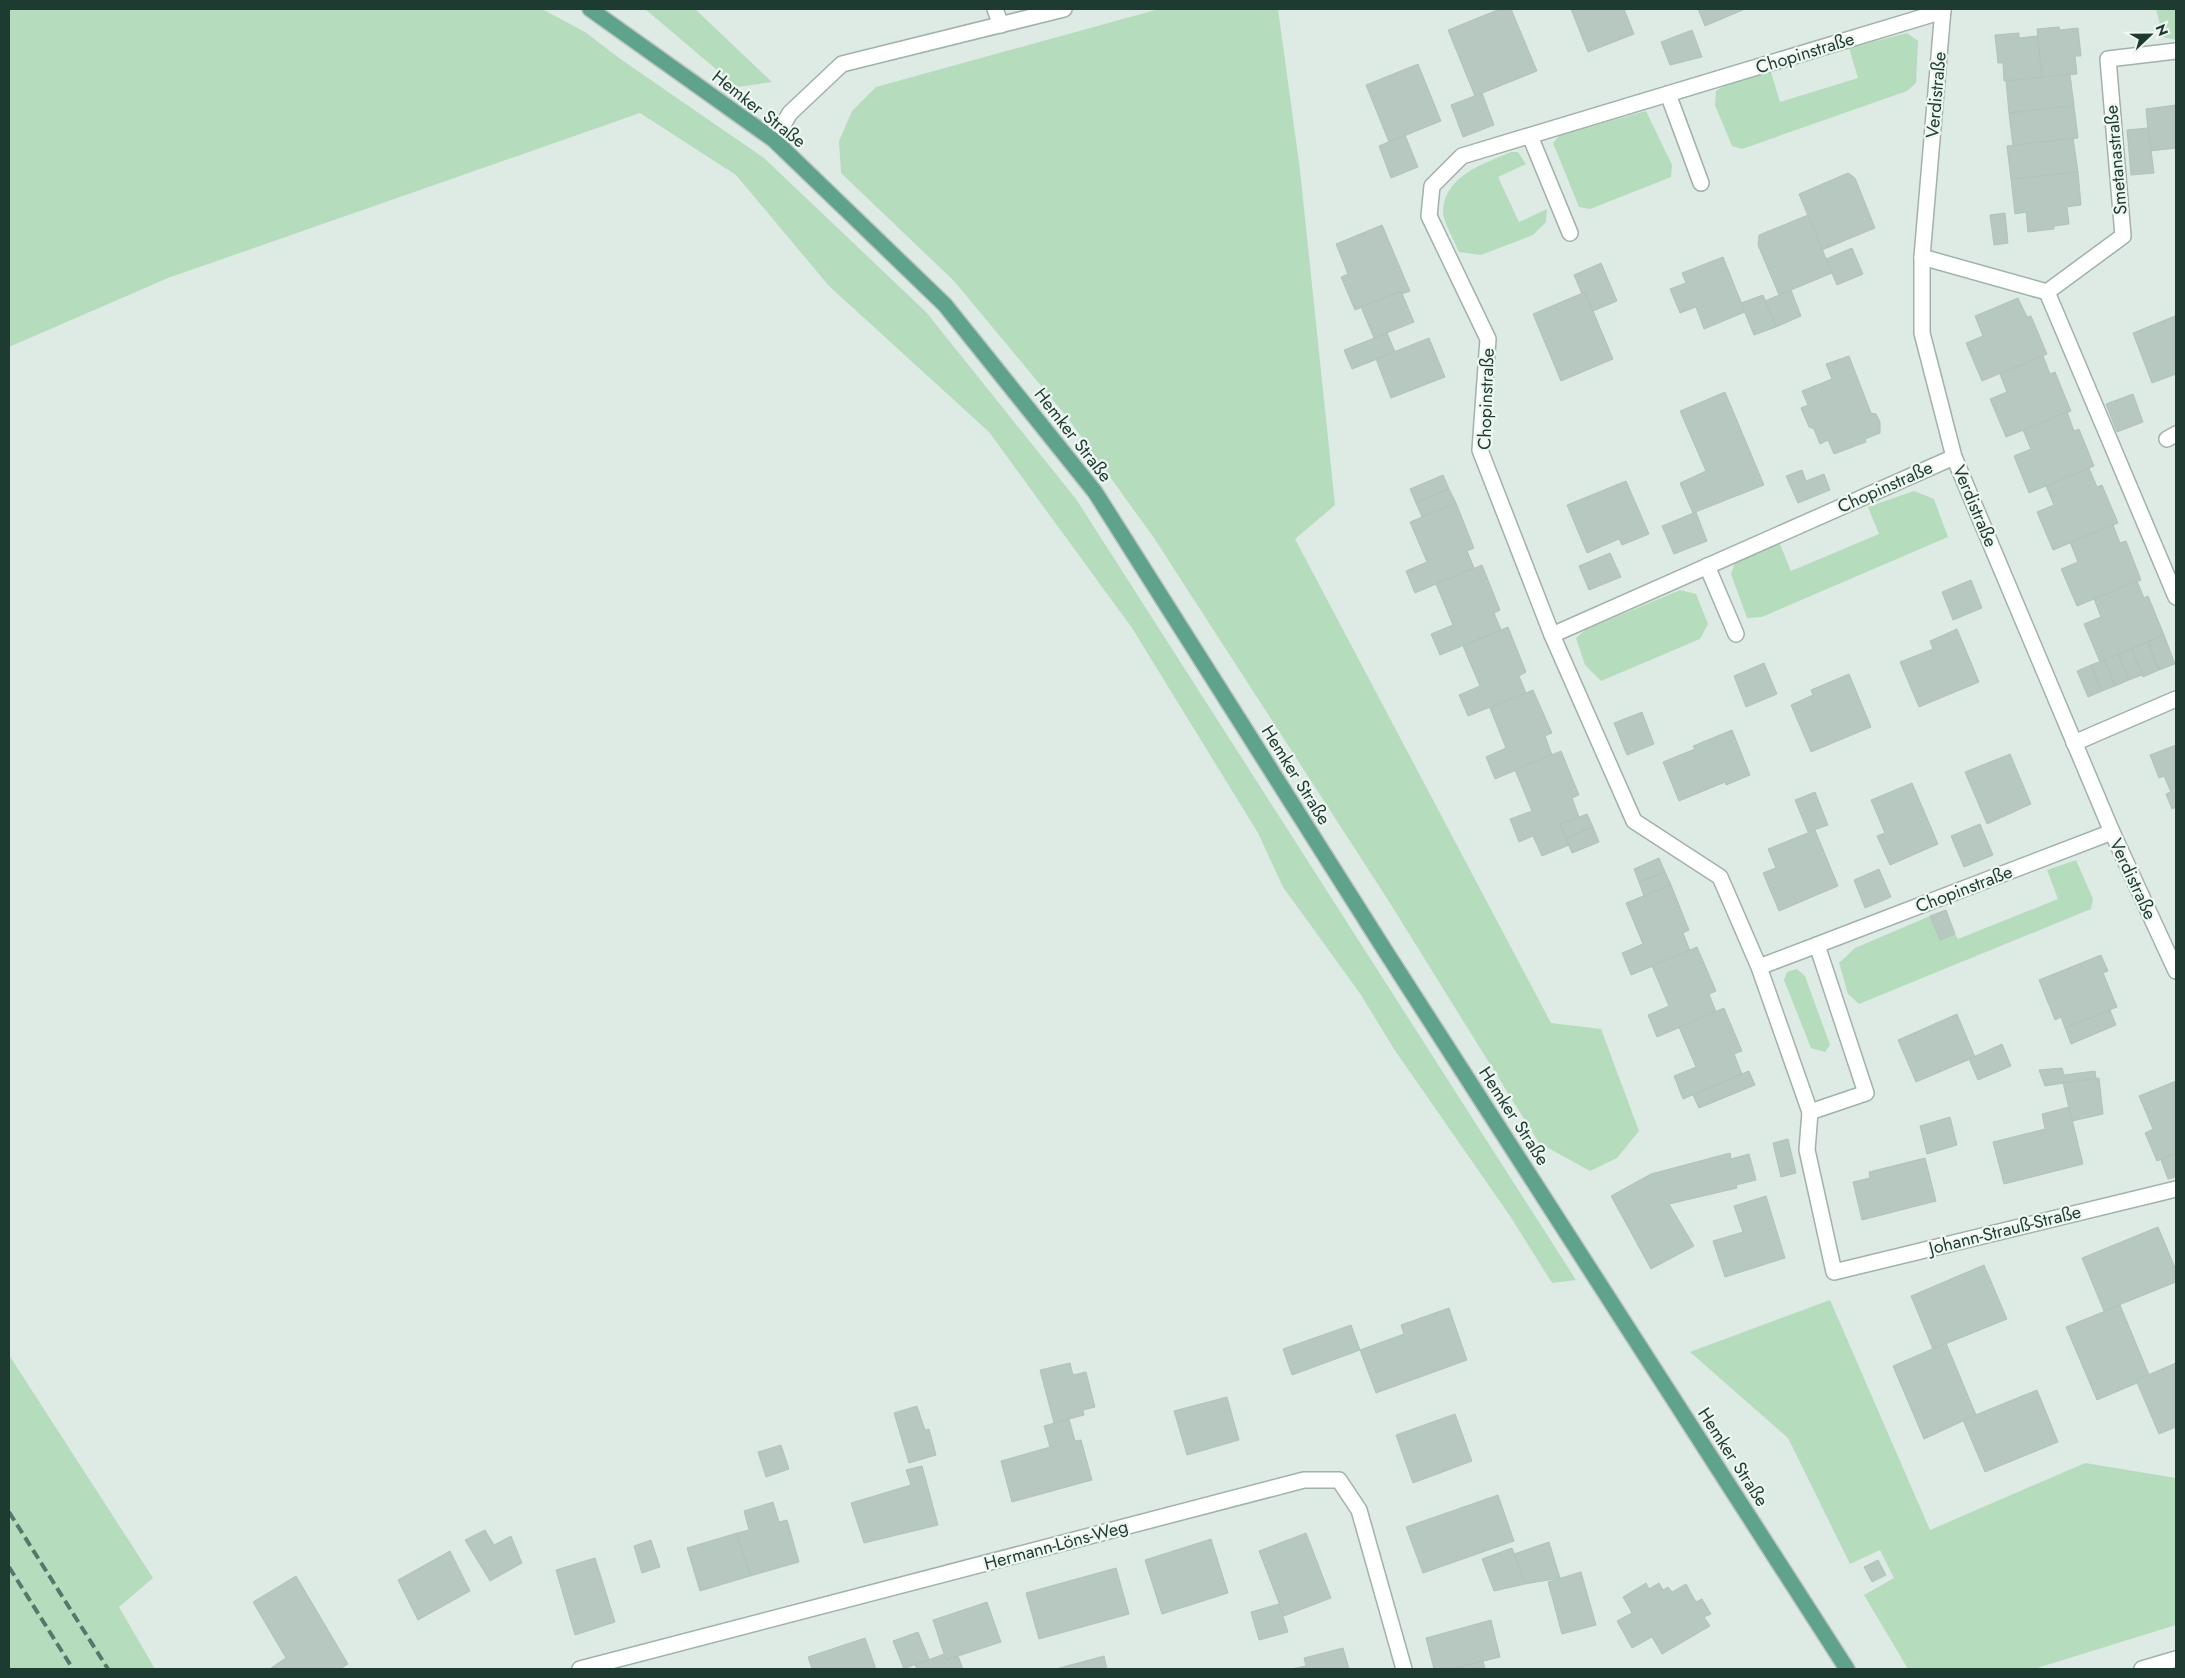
<svg xmlns="http://www.w3.org/2000/svg" width="2185" height="1678" viewBox="0 0 2185 1678" font-family="Jost,sans-serif">
	<style>
		.green { fill: #b5ddbd }
		.building { fill: #b6c8bf; stroke: #b0c4ba }
		.lines { fill: none; stroke-linecap: round; stroke-linejoin: round }
		.minor-casing { stroke: #a1b2ab; stroke-width: 18 }
		.major-casing { stroke: #bcc4c1; stroke-width: 18 }
		.minor { stroke: #fff; stroke-width: 15 }
		.major { stroke: #60a38c; stroke-width: 15 }
		.rail { stroke: #58776c; stroke-width: 4; stroke-dasharray: 10 5; stroke-linecap: butt }
		.labels { text-anchor: middle; dominant-baseline: central; stroke-width: 4.5; stroke-linejoin: round; paint-order: stroke }
		.street-label { font-size: 18px; fill: #1e3b31; stroke: #eef7f2 }
	</style>
	<rect width="100%" height="100%" fill="#deeae4"/>
	<g class="green">
		<path d="M9,9H542L585,32L619,58L764,158L926,312L1076,499L1576,1280L1552,1283L1510,1216L1394,1049L1361,995L1283,887L1258,833L1132,628L989,432L829,286L736,175L640,113L168,278L9,347Z"/>
		<path d="M645,9H695L772,82L737,87Z"/>
		<path d="M1159,9H1278L1300,170L1335,505L1295,539L1551,1023L1601,1029L1639,1131L1617,1158L1590,1171L1539,1143L1388,900L1154,538L1067,417L954,281L841,173L839,141L852,111L876,87Z"/>
		<path d="M2156,9H2176V40L2163,37Z"/>
		<path d="M1907,33L1918,41L1916,83L1907,91L1742,149L1732,146L1715,105L1716,91L1728,84L1771,72L1780,102L1858,78L1849,48Z"/>
		<path d="M1646,111L1672,165L1671,177L1590,209L1579,207L1553,143L1560,135Z"/>
		<path d="M1511,152H1518L1526,164L1498,177L1519,222L1547,209L1546,222L1533,235L1481,255L1459,252C1455,242 1443,221 1443,212C1444,176 1483,164 1511,152Z"/>
		<path d="M1914,491L1934,499L1948,537L1762,617L1747,618L1731,574L1735,563L1780,544L1791,571L1879,534L1868,507Z"/>
		<path d="M1680,590L1696,594L1708,624L1700,639L1601,681L1585,665L1576,638L1585,630Z"/>
		<path d="M2076,860L2093,899L2091,909L1859,1004L1848,994L1839,963L1855,948L1930,916L1940,940L1955,934L1958,939L2058,899L2047,870Z"/>
		<path d="M1797,969L1805,976L1830,1045L1825,1052L1811,1048L1784,980L1787,972Z"/>
		<path d="M1830,1300L1930,1530L2085,1463L2176,1478V1625L2034,1669H1908L1864,1595L1894,1578L1880,1550L1850,1564L1788,1438L1690,1352Z"/>
		<path d="M9,1355L153,1578L119,1607L155,1669H9Z"/>
	</g>
	<g class="building">
		<path d="M1500,9H1511L1537,71L1475,96L1448,30Z"/>
		<path d="M1571,9H1624L1634,34L1588,52Z"/>
		<path d="M1698,9H1745L1705,26Z"/>
		<path d="M2059,27L2060,30L2078,28L2081,56H2075L2077,74L2042,77L2037,29Z"/>
		<path d="M1692,30L1702,57L1670,65L1661,42Z"/>
		<path d="M2019,33V38L2037,36L2042,77L2004,81L2003,63H1998L1995,35Z"/>
		<path d="M1418,64L1441,121L1389,142L1366,85Z"/>
		<path d="M2070,74L2074,106L2009,113L2006,81Z"/>
		<path d="M1482,93L1494,125L1463,137L1451,105Z"/>
		<path d="M2176,105V148L2150,151L2146,109Z"/>
		<path d="M2074,106L2078,138L2013,146L2009,113Z"/>
		<path d="M2148,128L2154,173L2131,175L2127,130Z"/>
		<path d="M1405,135L1418,167L1391,178L1379,146Z"/>
		<path d="M2073,138L2078,172L2011,179L2007,146Z"/>
		<path d="M2078,172L2081,205L2067,207L2069,224L2054,226V229L2028,232L2026,212L2015,214L2011,179Z"/>
		<path d="M1848,173L1855,178L1875,228L1822,250L1799,194Z"/>
		<path d="M2005,213L2008,243L1994,245L1990,215Z"/>
		<path d="M1808,215L1832,273L1779,295L1758,245L1759,235Z"/>
		<path d="M1382,225L1410,291L1402,294L1401,291L1355,310L1341,277L1348,274L1336,244Z"/>
		<path d="M1852,248L1863,274L1837,285L1826,259Z"/>
		<path d="M1723,257L1745,312L1704,329L1696,307L1680,313L1670,289L1686,283L1682,273Z"/>
		<path d="M1601,263L1617,301L1593,311L1585,292L1582,294L1574,275Z"/>
		<path d="M1791,290L1801,316L1776,327L1765,301Z"/>
		<path d="M1401,291L1414,322L1374,338L1361,307Z"/>
		<path d="M1585,292L1613,359L1561,381L1533,314Z"/>
		<path d="M1763,295L1776,327L1754,335L1741,303Z"/>
		<path d="M2018,298L2027,317L2031,316L2047,354L1982,381L1966,343L1983,336L1975,316Z"/>
		<path d="M2175,316L2176,374L2152,383L2133,333Z"/>
		<path d="M1387,333L1395,352L1352,369L1344,350Z"/>
		<path d="M1429,338L1445,377L1391,398L1376,359Z"/>
		<path d="M1849,356L1871,413L1876,414L1880,422V433L1865,439L1866,442L1834,454L1828,440L1820,444L1814,429L1809,427L1801,408L1808,405L1802,391L1832,379L1826,364Z"/>
		<path d="M2043,356L2050,374L2055,372L2071,411L2006,437L1990,399L2007,392L2000,374Z"/>
		<path d="M1725,392L1764,485L1693,513L1680,483L1706,471L1680,411Z"/>
		<path d="M2133,394L2143,422L2117,432L2106,404Z"/>
		<path d="M2067,412L2074,431L2079,429L2094,466L2029,493L2014,456L2031,449L2023,430Z"/>
		<path d="M2089,468L2097,487L2102,485L2118,523L2053,550L2037,512L2054,505L2046,486Z"/>
		<path d="M1802,470L1806,481L1824,474L1830,490L1798,503L1786,476Z"/>
		<path d="M1443,475L1449,489L1416,503L1410,489Z"/>
		<path d="M1626,481L1649,534L1622,545L1619,539L1587,553L1567,505Z"/>
		<path d="M1449,489L1456,503L1422,517L1416,503Z"/>
		<path d="M1456,503L1474,548L1467,551L1474,568L1415,593L1406,571L1427,562L1410,522Z"/>
		<path d="M1696,512L1707,541L1674,554L1662,526Z"/>
		<path d="M2113,525L2120,543L2126,541L2141,580L2077,606L2061,569L2078,562L2070,542Z"/>
		<path d="M1610,553L1621,577L1589,590L1579,566Z"/>
		<path d="M1482,565L1500,610L1494,613L1501,630L1440,655L1431,634L1453,625L1436,584Z"/>
		<path d="M1971,580L1982,608L1953,620L1942,592Z"/>
		<path d="M2137,581L2144,598L2148,596L2164,635L2100,662L2084,624L2101,617L2094,599Z"/>
		<path d="M1508,627L1526,672L1519,676L1526,693L1468,716L1459,695L1480,686L1463,646Z"/>
		<path d="M1957,629L1979,682L1919,707L1900,662L1933,649L1930,641Z"/>
		<path d="M2164,635L2175,664L2159,670L2148,642Z"/>
		<path d="M2148,642L2159,670L2143,677L2132,649Z"/>
		<path d="M2132,649L2142,675L2129,680L2118,654Z"/>
		<path d="M2118,654L2129,680L2115,686L2104,660Z"/>
		<path d="M2104,660L2115,686L2102,691L2091,665Z"/>
		<path d="M1764,663L1777,694L1746,707L1734,676Z"/>
		<path d="M2091,665L2102,691L2088,697L2077,671Z"/>
		<path d="M1849,674L1871,727L1811,752L1791,705L1813,695L1811,690Z"/>
		<path d="M1533,690L1552,733L1545,736L1552,755L1495,779L1486,757L1506,748L1490,708Z"/>
		<path d="M1642,712L1654,744L1627,755L1614,723Z"/>
		<path d="M1732,730L1750,775L1726,785L1725,782L1679,801L1663,762L1695,749L1693,746Z"/>
		<path d="M2176,745V807L2172,809L2166,794L2171,792L2164,776L2159,778L2150,755Z"/>
		<path d="M1561,751L1579,795L1572,798L1579,817L1560,824L1569,845L1542,856L1533,836L1519,842L1510,819L1532,811L1515,770Z"/>
		<path d="M2010,754L2031,804L1987,824L1965,772Z"/>
		<path d="M1912,783L1938,844L1890,865L1877,836L1885,833L1871,800Z"/>
		<path d="M1815,792L1828,825L1808,832L1795,800Z"/>
		<path d="M1587,814L1593,827L1566,838L1560,824Z"/>
		<path d="M1980,824L1993,855L1964,867L1951,836Z"/>
		<path d="M1593,827L1599,842L1572,853L1566,838Z"/>
		<path d="M1815,830L1838,886L1779,911L1763,873L1776,868L1768,849Z"/>
		<path d="M1659,858L1665,872L1639,882L1634,869Z"/>
		<path d="M1879,869L1891,897L1865,908L1854,880Z"/>
		<path d="M1665,872L1671,885L1644,896L1639,882Z"/>
		<path d="M1671,885L1689,930L1683,933L1690,951L1631,975L1622,953L1643,944L1626,903Z"/>
		<path d="M1946,910L1955,934L1940,940L1930,916Z"/>
		<path d="M1697,947L1716,991L1709,994L1716,1012L1657,1037L1648,1015L1669,1006L1652,966Z"/>
		<path d="M2101,955L2108,971L2103,973L2117,1007L2065,1028L2061,1017L2055,1020L2039,980Z"/>
		<path d="M1724,1008L1742,1051L1734,1054L1742,1074L1683,1099L1674,1076L1696,1067L1679,1027Z"/>
		<path d="M2110,1010L2116,1025L2071,1044L2065,1028Z"/>
		<path d="M1957,1014L1975,1057L1916,1082L1898,1040Z"/>
		<path d="M2002,1044L2011,1066L1978,1080L1969,1059Z"/>
		<path d="M2062,1068L2064,1075L2095,1071L2096,1078L2045,1086L2039,1070Z"/>
		<path d="M1749,1071L1755,1085L1699,1108L1693,1095Z"/>
		<path d="M2099,1078L2103,1114L2072,1121L2063,1083Z"/>
		<path d="M2176,1081V1153L2157,1161L2145,1133L2153,1129L2139,1096Z"/>
		<path d="M2069,1107L2083,1164L2004,1184L1993,1142L2045,1129L2042,1114Z"/>
		<path d="M1950,1117L1957,1145L1927,1154L1920,1126Z"/>
		<path d="M1788,1139L1796,1173L1781,1177L1773,1143Z"/>
		<path d="M1730,1153L1731,1159L1749,1154L1756,1180L1736,1185L1737,1188L1669,1204L1694,1246L1651,1269L1611,1196L1651,1174Z"/>
		<path d="M2176,1153V1177L2168,1179L2161,1160Z"/>
		<path d="M1925,1158L1936,1201L1862,1220L1853,1182L1870,1178L1869,1172Z"/>
		<path d="M1766,1196L1785,1258L1725,1277L1713,1241L1743,1232L1734,1206Z"/>
		<path d="M2158,1227L2176,1270V1282L2104,1311L2082,1258Z"/>
		<path d="M1984,1265L2007,1319L1933,1349L1911,1296Z"/>
		<path d="M2120,1305L2149,1375L2136,1380L2137,1383L2097,1400L2066,1327Z"/>
		<path d="M1449,1308L1467,1360L1376,1393L1360,1350L1404,1334L1401,1325Z"/>
		<path d="M1351,1325L1360,1350L1292,1375L1283,1349Z"/>
		<path d="M1946,1343L1976,1415L1924,1439L1893,1366Z"/>
		<path d="M1070,1363L1073,1375L1086,1372L1095,1407L1083,1410L1084,1415L1054,1423L1040,1370Z"/>
		<path d="M2176,1363V1427L2159,1434L2136,1380Z"/>
		<path d="M2037,1390L2058,1442L1985,1472L1963,1420Z"/>
		<path d="M1227,1397L1239,1440L1187,1455L1174,1411Z"/>
		<path d="M917,1406L925,1430L929,1429L936,1455L909,1463L894,1413Z"/>
		<path d="M1455,1414L1472,1461L1413,1483L1396,1435Z"/>
		<path d="M1069,1419L1075,1441L1081,1440L1092,1480L1012,1502L1001,1461L1050,1447L1044,1426Z"/>
		<path d="M781,1445L789,1469L766,1477L758,1452Z"/>
		<path d="M922,1466L938,1525L864,1543L851,1503L911,1485L906,1470Z"/>
		<path d="M1498,1495L1514,1541L1423,1573L1406,1527Z"/>
		<path d="M773,1502L779,1522L787,1520L799,1562L750,1576L737,1533L749,1530L744,1511Z"/>
		<path d="M485,1530L494,1545L511,1536L522,1563L490,1581L465,1540Z"/>
		<path d="M737,1533L750,1576L700,1591L687,1548Z"/>
		<path d="M1306,1533L1331,1598L1284,1616L1259,1551Z"/>
		<path d="M1211,1539L1228,1593L1162,1614L1145,1560Z"/>
		<path d="M651,1540L660,1567L642,1573L634,1546Z"/>
		<path d="M1549,1542L1560,1578L1525,1584L1514,1554Z"/>
		<path d="M1512,1548L1525,1584L1494,1591L1482,1559Z"/>
		<path d="M450,1551L470,1591L418,1620L398,1580Z"/>
		<path d="M595,1558L615,1622L575,1635L556,1570Z"/>
		<path d="M1878,1560L1886,1575L1872,1582L1864,1567Z"/>
		<path d="M1116,1568L1129,1614L1039,1639L1026,1593Z"/>
		<path d="M1581,1572L1596,1625L1562,1634L1548,1582Z"/>
		<path d="M296,1576L348,1664L340,1669L271,1668L286,1658L253,1602Z"/>
		<path d="M1646,1583L1649,1589L1659,1583L1663,1590L1668,1587L1672,1592L1686,1584L1696,1602L1702,1599L1711,1614L1704,1617L1710,1626L1662,1654L1652,1637L1632,1648L1617,1621L1632,1613L1623,1597Z"/>
		<path d="M987,1602L1001,1642L946,1660L933,1620Z"/>
		<path d="M1279,1604L1288,1632L1259,1640L1251,1612Z"/>
		<path d="M1491,1620L1500,1657L1451,1669H1434L1426,1638Z"/>
		<path d="M918,1632L929,1659L904,1669L893,1641Z"/>
		<path d="M865,1638L876,1669H812L808,1657Z"/>
		<path d="M1343,1648L1349,1669H1291L1306,1666L1304,1658Z"/>
		<path d="M944,1654L946,1660L958,1656L963,1669H917L915,1665Z"/>
		<path d="M1104,1656L1107,1669H1056Z"/>
		<path d="M1483,1661L1485,1669H1451Z"/>
	</g>
	<g class="lines">
		<defs>
			<g id="minor">
				<path d="M995,9L1001,25"/>
				<path d="M1943,9L1922,257V333L1954,457L2112,832L2176,971"/>
				<path d="M1668,94L1701,183"/>
				<path d="M1530,136L1570,233"/>
				<path d="M774,140L790,113L842,64L1064,9"/>
				<path d="M1922,257L2047,292L2176,597"/>
				<path d="M2047,292L2123,236L2108,59L2176,51"/>
				<path d="M2167,439L2176,434"/>
				<path d="M1707,566L1736,634"/>
				<path d="M1552,635L1954,457"/>
				<path d="M2074,743L2176,699"/>
				<path d="M1817,945L2112,832"/>
				<path d="M1759,967L1817,945L1866,1093L1810,1112L1759,967L1720,877L1634,821L1552,635L1480,450L1488,339L1429,216L1432,186L1462,156L1943,11"/>
				<path d="M1810,1112L1807,1150L1834,1272L2176,1189"/>
				<path d="M580,1669L1304,1480H1339L1359,1510L1404,1669"/>
				<path d="M2142,1669L2176,1659"/>
			</g>
			<path id="major" d="M590,9L774,140L945,305L1095,492L1386,952L1847,1669"/>
		</defs>
		<use href="#minor" class="minor-casing"/>
		<use href="#major" class="major-casing"/>
		<use href="#minor" class="minor"/>
		<use href="#major" class="major"/>
		<g class="rail">
			<path d="M9,1512L108,1669"/>
			<path d="M9,1567L73,1669"/>
		</g>
	</g>
	<g class="labels">
		<g class="street-label">
			<text transform="translate(1805 53) rotate(-17)">Chopinstraße</text>
			<text transform="translate(1936 95) rotate(-85)">Verdistraße</text>
			<text transform="translate(759 109) rotate(38)">Hemker Straße</text>
			<text transform="translate(2116 160) rotate(-95)">Smetanastraße</text>
			<text transform="translate(1486 399) rotate(-88)">Chopinstraße</text>
			<text transform="translate(1073 435) rotate(52)">Hemker Straße</text>
			<text transform="translate(1885 487) rotate(-24)">Chopinstraße</text>
			<text transform="translate(1975 506) rotate(67)">Verdistraße</text>
			<text transform="translate(1296 775) rotate(58)">Hemker Straße</text>
			<text transform="translate(2133 879) rotate(65)">Verdistraße</text>
			<text transform="translate(1964 889) rotate(-21)">Chopinstraße</text>
			<text transform="translate(1514 1116) rotate(57)">Hemker Straße</text>
			<text transform="translate(2005 1230) rotate(-14)">Johann-Strauß-Straße</text>
			<text transform="translate(1733 1457) rotate(57)">Hemker Straße</text>
			<text transform="translate(1056 1545) rotate(-15)">Hermann-Löns-Weg</text>
		</g>
	</g>
	<rect width="2185" height="1678" fill="none" stroke="#1e3b31" stroke-width="20"/>
	<g transform="translate(2150 35) rotate(68)" stroke="#eef7f2" stroke-width="4" paint-order="stroke">
	<path d="M0-4L9 19L0 12L-9 19Z" fill="#1e3b31"/>
	<text y="-8" font-size="14" font-weight="bold" text-anchor="middle" fill="#1e3b31">N</text>
	</g>
</svg>
